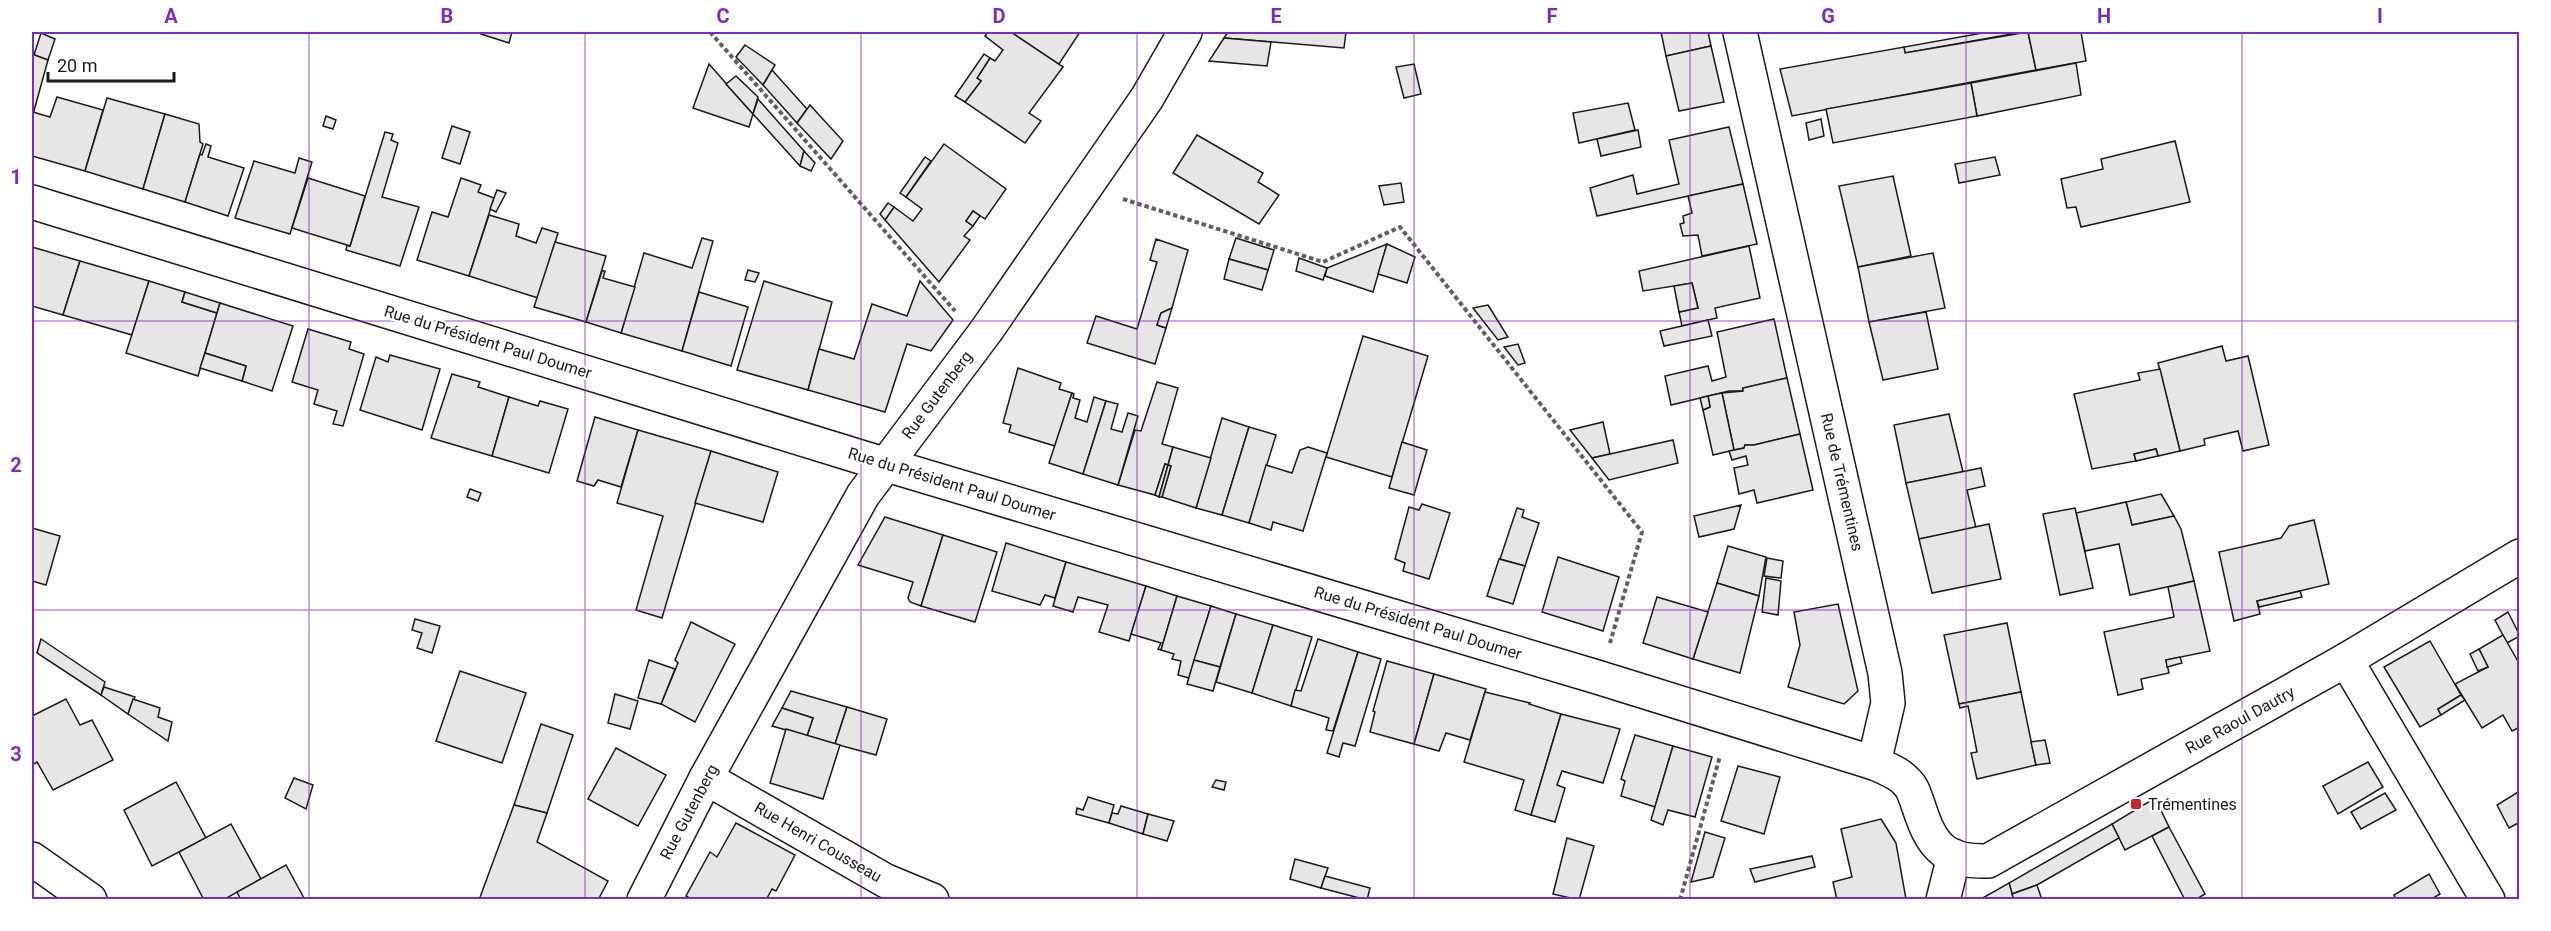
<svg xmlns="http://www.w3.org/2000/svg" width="2551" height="931" viewBox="0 0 2551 931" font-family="Roboto,sans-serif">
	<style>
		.building { fill: #e6e6e6; stroke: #1a1a1a; stroke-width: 1.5 }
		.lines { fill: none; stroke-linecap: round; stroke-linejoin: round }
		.street-casing { stroke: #1a1a1a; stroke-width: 36 }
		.path { stroke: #5f5f5f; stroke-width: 4; stroke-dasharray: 4.5 3; stroke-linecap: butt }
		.street { stroke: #fff; stroke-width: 33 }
		.grid { fill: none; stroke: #7b2cbf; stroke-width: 1.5; stroke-opacity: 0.55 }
		.poi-dot { fill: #c62828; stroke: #fff; stroke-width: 2 }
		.labels { text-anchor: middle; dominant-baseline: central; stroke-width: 4.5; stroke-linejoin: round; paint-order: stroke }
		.street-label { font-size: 16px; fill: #1a1a1a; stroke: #fff }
		.poi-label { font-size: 16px; fill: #1a1a1a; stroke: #fff; text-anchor: start }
		.neatline { fill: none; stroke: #7b2cbf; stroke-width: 2 }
		.grid-label { font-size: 20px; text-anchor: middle; font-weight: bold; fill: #7b2cbf }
	</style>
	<rect width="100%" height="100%" fill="#fff"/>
	<g class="building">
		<path d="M482,32H512L509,43L481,34Z"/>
		<path d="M988,32H1011L1063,67L1029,113L1041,121L1025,143L965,102L981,81L977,78L990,58L995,61L1003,50L985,36Z"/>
		<path d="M1011,32H1080L1059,64Z"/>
		<path d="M1228,32H1346L1344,48L1224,38Z"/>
		<path d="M1661,32H1708L1711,46L1666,56Z"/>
		<path d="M1988,32H2023L1905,53L1904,47Z"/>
		<path d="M2028,32L2036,70L1792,116L1780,69L1904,47L1905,53Z"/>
		<path d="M2028,32H2081L2086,61L2036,70Z"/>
		<path d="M41,33L55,39L48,60L34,55Z"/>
		<path d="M1224,38L1271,42L1267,66L1209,61Z"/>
		<path d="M745,45L775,65L763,85L736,57Z"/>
		<path d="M1711,46L1724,102L1679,111L1666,56Z"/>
		<path d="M32,54L48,60L32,118Z"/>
		<path d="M984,54L990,58L977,78L981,81L965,102L955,96Z"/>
		<path d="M2076,63L2081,95L1977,116L1971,83Z"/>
		<path d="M709,64L753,114L749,127L693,108Z"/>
		<path d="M1414,64L1421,94L1404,98L1396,67Z"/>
		<path d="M772,70L807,109L797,123L763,85Z"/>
		<path d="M736,76L758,97L753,114L726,84Z"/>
		<path d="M1971,83L1977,116L1833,143L1826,109Z"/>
		<path d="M57,97L103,110L85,171L32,156L33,112L50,117Z"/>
		<path d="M107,98L165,114L143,189L85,171Z"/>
		<path d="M758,99L804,151L800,166L753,114Z"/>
		<path d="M1628,103L1635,130L1579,143L1573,113Z"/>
		<path d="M810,105L843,141L831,159L797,123Z"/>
		<path d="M165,114L199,124L200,142L203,144L185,202L143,189Z"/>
		<path d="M326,116L336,120L333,129L323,126Z"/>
		<path d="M1821,119L1824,136L1809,140L1806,123Z"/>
		<path d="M452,126L470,132L460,164L442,158Z"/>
		<path d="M1729,127L1743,184L1597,216L1590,188L1633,175L1637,194L1679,184L1669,140Z"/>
		<path d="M1638,130L1641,147L1601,156L1597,139Z"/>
		<path d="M385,132L393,134L391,140L398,143L382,197L419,207L400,266L346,250L347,245L350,246Z"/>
		<path d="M1197,135L1263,173L1258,182L1279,195L1259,224L1173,173Z"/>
		<path d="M2175,141L2190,202L2081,227L2076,207L2067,208L2061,179L2103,169L2101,159Z"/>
		<path d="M206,144L211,146L208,157L244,168L228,216L185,202L200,154L202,155Z"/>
		<path d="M944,144L1006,189L985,219L973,211L966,221L973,226L964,236L970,240L939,282L885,220L894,207L913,221L922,209L906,197Z"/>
		<path d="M804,151L815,163L811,171L800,166Z"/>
		<path d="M925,157L931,161L906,197L900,193Z"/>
		<path d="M1995,157L2000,175L1959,183L1955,164Z"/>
		<path d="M299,158L312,162L290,234L235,218L254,161L295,173Z"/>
		<path d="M1893,176L1911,256L1858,267L1839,186Z"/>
		<path d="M308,178L365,196L350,246L292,228Z"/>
		<path d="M461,178L481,185L478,192L494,198L469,276L417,260L432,212L448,217Z"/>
		<path d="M1401,183L1404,202L1384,205L1379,186Z"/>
		<path d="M1743,184L1757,244L1702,256L1698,235L1683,236L1680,224L1684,223L1683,216L1692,213L1688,196Z"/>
		<path d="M497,190L506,193L496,212L490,209Z"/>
		<path d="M888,203L894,207L885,220L880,214Z"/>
		<path d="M973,211L980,216L973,226L966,221Z"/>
		<path d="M489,215L519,224L516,236L536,243L542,228L558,233L538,298L469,276Z"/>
		<path d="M702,238L713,241L682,351L621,333L644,253L692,268Z"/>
		<path d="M1236,238L1274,250L1268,270L1229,259Z"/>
		<path d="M1156,239L1188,250L1172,308L1161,313L1157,325L1166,328L1155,364L1087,343L1096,316L1137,329L1157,262L1150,260Z"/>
		<path d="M555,242L606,256L586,322L534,307Z"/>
		<path d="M1387,244L1373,292L1325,276L1327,268Z"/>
		<path d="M1387,244L1415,257L1407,283L1378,274Z"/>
		<path d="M1749,246L1760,298L1715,308L1717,318L1682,326L1679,312L1698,308L1692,283L1643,291L1639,271Z"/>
		<path d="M32,247L80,261L63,315L32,306Z"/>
		<path d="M1933,253L1945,308L1869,322L1858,267Z"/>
		<path d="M1299,258L1327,268L1323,280L1296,271Z"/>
		<path d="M1229,259L1268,270L1262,290L1224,279Z"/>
		<path d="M80,261L149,281L132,335L63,315Z"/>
		<path d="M748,270L759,273L755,282L745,280Z"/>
		<path d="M602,271H605L603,278L635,287L621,333L586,322Z"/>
		<path d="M149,281L185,292L182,302L217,313L198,376L126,353Z"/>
		<path d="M764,281L832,302L808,390L737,370Z"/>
		<path d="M920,281L953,320L931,351L907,344L885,412L808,390L819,349L854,359L872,304L907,316Z"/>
		<path d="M1692,283L1698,308L1679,312L1674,286Z"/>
		<path d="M185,292L220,303L217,313L182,302Z"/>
		<path d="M699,292L748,307L731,366L682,351Z"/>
		<path d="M220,303L293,326L272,391L242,381L246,366L205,353Z"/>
		<path d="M1488,305L1508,337L1498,340L1473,308Z"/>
		<path d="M1172,308L1166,328L1157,325L1161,313Z"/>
		<path d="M1926,312L1938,369L1883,380L1869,322Z"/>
		<path d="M1774,319L1787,378L1743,388V391H1729L1671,405L1665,376L1708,366L1712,381L1726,377L1717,332Z"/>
		<path d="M1708,320L1712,336L1664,346L1660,331Z"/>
		<path d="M308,329L351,342L349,349L364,354L343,426L333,424L337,411L314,404L318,390L292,382Z"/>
		<path d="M1363,336L1428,356L1392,477L1326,457Z"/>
		<path d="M1518,344L1525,363L1518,365L1504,347Z"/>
		<path d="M2222,346L2226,361L2248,356L2269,445L2243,451L2238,431L2204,439L2205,445L2180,451L2158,363Z"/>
		<path d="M205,353L246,366L242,381L200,368Z"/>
		<path d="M390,355L440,369L422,430L360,410L376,357L388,362Z"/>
		<path d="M1018,368L1061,383L1059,389L1072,393L1055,446L1009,432L1011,425L1003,423Z"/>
		<path d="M2160,369L2180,451L2158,456L2156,449L2134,454L2136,461L2092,469L2074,394L2140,380L2138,373Z"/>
		<path d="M452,374L480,382L478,387L509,397L492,456L431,438Z"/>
		<path d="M1787,378L1800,434L1754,445H1745L1744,448L1734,450L1722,393L1743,391V388Z"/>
		<path d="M1157,382L1178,388L1162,444L1173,447L1168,465L1165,464L1155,495L1118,485L1135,430L1141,431Z"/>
		<path d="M1072,393L1074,394L1073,398L1080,400L1075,418L1087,422L1094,397L1106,401L1083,474L1049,463Z"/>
		<path d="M1722,393L1734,450L1713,455L1703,410L1710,407L1708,396Z"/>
		<path d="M1708,396L1710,407L1703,410L1700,398Z"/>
		<path d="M509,397L538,406L540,401L568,409L549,473L492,456Z"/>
		<path d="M1106,401L1118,404L1111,429L1122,432L1128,413L1138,416L1118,485L1083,474Z"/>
		<path d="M1949,414L1963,472L1906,483L1894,425Z"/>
		<path d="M595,417L638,430L621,487L598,480L594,486L577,481Z"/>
		<path d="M1222,418L1249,427L1222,515L1196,508Z"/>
		<path d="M1603,422L1610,454L1592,458L1570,430Z"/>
		<path d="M1249,427L1276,435L1249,523L1222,515Z"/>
		<path d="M638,430L711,451L662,618L636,610L663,516L617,503Z"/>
		<path d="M1800,434L1813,490L1757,503L1754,490L1739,494L1734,468L1748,465L1746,456L1732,460L1729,451L1744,448L1745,445H1754Z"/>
		<path d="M1673,440L1678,463L1609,480L1592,458Z"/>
		<path d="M1402,442L1427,450L1414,495L1389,488Z"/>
		<path d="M1173,447L1211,458L1196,508L1162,497L1171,466L1168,465Z"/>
		<path d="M1308,447L1327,453L1303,531L1273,522L1271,530L1249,523L1266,465L1292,473L1300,450Z"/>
		<path d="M2156,449L2158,456L2136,461L2134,454Z"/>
		<path d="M711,451L778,472L763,522L695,503Z"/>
		<path d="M1165,464L1168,465L1159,497L1155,495Z"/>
		<path d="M1168,465L1171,466L1162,497H1159Z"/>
		<path d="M1981,468L1985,486L1967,490L1976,528L1919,539L1906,483Z"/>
		<path d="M470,489L481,493L478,501L467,497Z"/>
		<path d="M2161,494L2174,516L2132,525L2126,502Z"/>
		<path d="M2126,502L2132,525L2174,516L2181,529L2194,581L2130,595L2119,544L2085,551L2076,513Z"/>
		<path d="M1422,504L1450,513L1429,579L1403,571L1405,563L1395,559L1409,507L1419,510Z"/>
		<path d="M1741,505L1734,529L1699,537L1694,516Z"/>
		<path d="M1517,508L1524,510L1522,517L1539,523L1525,566L1500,559Z"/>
		<path d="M2075,508L2093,588L2060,595L2043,514Z"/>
		<path d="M885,517L943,535L921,606L910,602L908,598L913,582L858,565Z"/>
		<path d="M2314,520L2329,584L2257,601L2260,614L2234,621L2219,552L2281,538L2289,526Z"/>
		<path d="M1989,524L2001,579L1932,593L1919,539Z"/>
		<path d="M32,528L60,536L46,585L32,581Z"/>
		<path d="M943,535L997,552L975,622L921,606Z"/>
		<path d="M1006,543L1066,562L1055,598L1045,595L1040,605L992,591Z"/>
		<path d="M1728,546L1766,557L1759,596L1717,583Z"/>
		<path d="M1558,557L1619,577L1603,631L1542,612Z"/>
		<path d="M1767,558L1783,561L1781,578L1764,576Z"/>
		<path d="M1499,559L1525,566L1513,604L1487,596Z"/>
		<path d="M1066,562L1146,586L1129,641L1099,632L1108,605L1078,597L1073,612L1053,606Z"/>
		<path d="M1766,578L1781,581L1778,615L1762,612Z"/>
		<path d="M2194,581L2210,651L2166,660L2169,673L2141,679L2143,689L2118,695L2104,632L2174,617L2168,587Z"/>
		<path d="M1717,583L1759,596L1740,673L1693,659Z"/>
		<path d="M1146,586L1177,596L1161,650L1158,649L1161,643L1131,634Z"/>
		<path d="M2300,591L2302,597L2259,607L2257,601Z"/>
		<path d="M1177,596L1211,606L1189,678L1178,675L1181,661L1172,659L1174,654L1161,650Z"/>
		<path d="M1657,597L1708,612L1693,659L1643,643Z"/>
		<path d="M1838,604L1858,691L1844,704L1788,687L1800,645L1794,612Z"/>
		<path d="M1211,606L1236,614L1220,667L1194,660Z"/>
		<path d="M2508,612L2520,636L2507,643L2495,620Z"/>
		<path d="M1236,614L1273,625L1252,693L1216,682Z"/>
		<path d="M415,619L440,626L432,653L417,648L422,633L412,630Z"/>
		<path d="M691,622L735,644L695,722L661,704L678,663L675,660Z"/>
		<path d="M2007,623L2021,692L1959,704L1944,635Z"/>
		<path d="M1273,625L1312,637L1291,706L1252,693Z"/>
		<path d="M2503,635L2520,665V727L2512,731L2503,715L2482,728L2455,684L2488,667L2479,649Z"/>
		<path d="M41,639L105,682L101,695L37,653Z"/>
		<path d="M1318,639L1358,652L1333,731L1326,730L1329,718L1291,706L1295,690L1301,691Z"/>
		<path d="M2430,641L2461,695L2438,709L2441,715L2420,727L2384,667Z"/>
		<path d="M2479,649L2488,667L2478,671L2470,654Z"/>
		<path d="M1358,652L1381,659L1355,746L1343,743L1339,757L1327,753Z"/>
		<path d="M2180,657L2182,663L2167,667L2166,660Z"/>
		<path d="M649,660L675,669L661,704L638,698Z"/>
		<path d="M1194,660L1220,667L1213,691L1187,684Z"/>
		<path d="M1387,661L1434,674L1414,744L1370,732L1375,712L1373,711Z"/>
		<path d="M460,671L526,693L502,763L436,741Z"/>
		<path d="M1434,674L1486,689L1470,740L1446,733L1439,751L1414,744Z"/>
		<path d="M104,687L135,697L128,714L101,695Z"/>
		<path d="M791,691L847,707L835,744L807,736L813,718L782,708Z"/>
		<path d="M1485,692L1530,703L1529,704L1561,714L1531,815L1515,810L1524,780L1464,762Z"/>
		<path d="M2021,692L2036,765L1977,779L1971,753L1977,752L1968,706L1960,708L1959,704Z"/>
		<path d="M615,694L638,701L630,729L608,723Z"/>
		<path d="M2461,695L2465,700L2441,715L2438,709Z"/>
		<path d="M66,699L80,725L92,720L113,760L53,790L37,762L32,765V716Z"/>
		<path d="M133,699L160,708L158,717L172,722L168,741L128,714Z"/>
		<path d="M847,707L887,719L876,755L835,744Z"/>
		<path d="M782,708L813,718L807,736L772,726Z"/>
		<path d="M1561,714L1620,729L1603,783L1562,771L1557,785L1565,788L1555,822L1531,815Z"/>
		<path d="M541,724L573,735L547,813L514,805Z"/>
		<path d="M786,729L840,745L823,799L770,783Z"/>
		<path d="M1635,735L1673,746L1655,807L1621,796L1625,781L1621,779Z"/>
		<path d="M2045,740L2050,763L2036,765L2031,742Z"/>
		<path d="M1673,746L1712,757L1695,817L1668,810L1663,825L1651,820Z"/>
		<path d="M616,748L666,775L638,826L588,799Z"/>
		<path d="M2368,762L2383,787L2338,814L2323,786Z"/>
		<path d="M1738,766L1780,777L1764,834L1721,821Z"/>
		<path d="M294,778L313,785L306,809L285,798Z"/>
		<path d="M1216,780L1226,782L1224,790L1212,787Z"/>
		<path d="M176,782L206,838L152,866L124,810Z"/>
		<path d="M2518,792L2520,822L2509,828L2497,805Z"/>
		<path d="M2385,793L2396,810L2361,829L2351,812Z"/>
		<path d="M1088,797L1114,805L1109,823L1076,814L1077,808L1083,810Z"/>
		<path d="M2155,798L2169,827L2125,850L2112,824Z"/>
		<path d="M514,805L547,813L537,842L608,881L598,900H479Z"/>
		<path d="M1121,806L1148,814L1143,834L1109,823L1112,813L1118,814Z"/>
		<path d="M1148,814L1174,821L1167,841L1143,834Z"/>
		<path d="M1881,819L1896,843L1906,899L1837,900L1833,882L1852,877L1841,829Z"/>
		<path d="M736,823L795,855L776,891L772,889L766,900H693L686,896L710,852L717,857Z"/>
		<path d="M231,824L261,879L223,900H204L179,852Z"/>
		<path d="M2112,824L2119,838L2037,885L2012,894L2009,883Z"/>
		<path d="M2169,827L2205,894L2195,900H2185L2152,836Z"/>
		<path d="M1705,832L1725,838L1713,877L1691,882Z"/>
		<path d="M1567,838L1594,846L1579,900L1553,894Z"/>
		<path d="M1812,856L1815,867L1755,882L1750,869Z"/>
		<path d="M1295,859L1328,868L1321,888L1290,879Z"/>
		<path d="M286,865L305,900H241L237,892Z"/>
		<path d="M2429,874L2440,894L2430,900H2396L2394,895Z"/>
		<path d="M1325,876L1370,888L1367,900L1321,888Z"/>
		<path d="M2009,883L2014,900H1979Z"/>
		<path d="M2037,885L2042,900H2014L2012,894Z"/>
	</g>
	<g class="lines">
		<defs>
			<g id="street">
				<path d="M1740,32L1885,673L1888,703L1874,763"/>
				<path d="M32,202L867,459L1597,677L1874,763C1888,769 1904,775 1912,789C1916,797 1919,808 1922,816C1934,851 1950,862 1988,861L2346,660L2520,556"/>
				<path d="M2346,660L2488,900"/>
				<path d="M706,778L886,881L932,900"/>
				<path d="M32,859L90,900"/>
				<path d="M644,900L706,778L863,495L986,331L1147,98L1185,32"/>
				<path d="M1943,900L1954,856"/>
			</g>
		</defs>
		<use href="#street" class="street-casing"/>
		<g class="path">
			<path d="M710,32L955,311"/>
			<path d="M1123,199L1323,262L1400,227L1642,532L1610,643"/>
			<path d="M1680,900L1720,756"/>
		</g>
		<use href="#street" class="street"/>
	</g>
	<path class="grid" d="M309,32V900M585,32V900M861,32V900M1137,32V900M1414,32V900M1690,32V900M1966,32V900M2242,32V900M32,321H2520M32,610H2520"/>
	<rect class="poi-dot" x="2130" y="798" width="12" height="12" rx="3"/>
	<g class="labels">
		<g class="street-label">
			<text transform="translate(488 342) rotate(17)">Rue du Président Paul Doumer</text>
			<text transform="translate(937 395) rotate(-53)">Rue Gutenberg</text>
			<text transform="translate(1842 482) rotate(77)">Rue de Trémentines</text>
			<text transform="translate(952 484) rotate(17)">Rue du Président Paul Doumer</text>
			<text transform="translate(1418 623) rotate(17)">Rue du Président Paul Doumer</text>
			<text transform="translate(2240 720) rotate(-29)">Rue Raoul Dautry</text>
			<text transform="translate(689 812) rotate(-62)">Rue Gutenberg</text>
			<text transform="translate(818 842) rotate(30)">Rue Henri Cousseau</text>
		</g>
		<g class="poi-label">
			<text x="2148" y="804">Trémentines</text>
		</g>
	</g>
	<rect width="2551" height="931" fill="none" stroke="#ffffff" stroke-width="66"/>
	<path d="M48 72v9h126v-9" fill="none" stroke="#1a1a1a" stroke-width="3"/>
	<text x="57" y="72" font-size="18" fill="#1a1a1a" stroke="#ffffff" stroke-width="4.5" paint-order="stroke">20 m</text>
	<rect x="33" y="33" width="2485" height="865" class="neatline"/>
	<g class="grid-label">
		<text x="171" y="23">A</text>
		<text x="447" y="23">B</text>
		<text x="723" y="23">C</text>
		<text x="999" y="23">D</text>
		<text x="1276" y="23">E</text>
		<text x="1552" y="23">F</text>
		<text x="1828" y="23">G</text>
		<text x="2104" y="23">H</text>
		<text x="2380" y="23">I</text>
		<text x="16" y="184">1</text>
		<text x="16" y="472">2</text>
		<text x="16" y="761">3</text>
	</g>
</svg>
